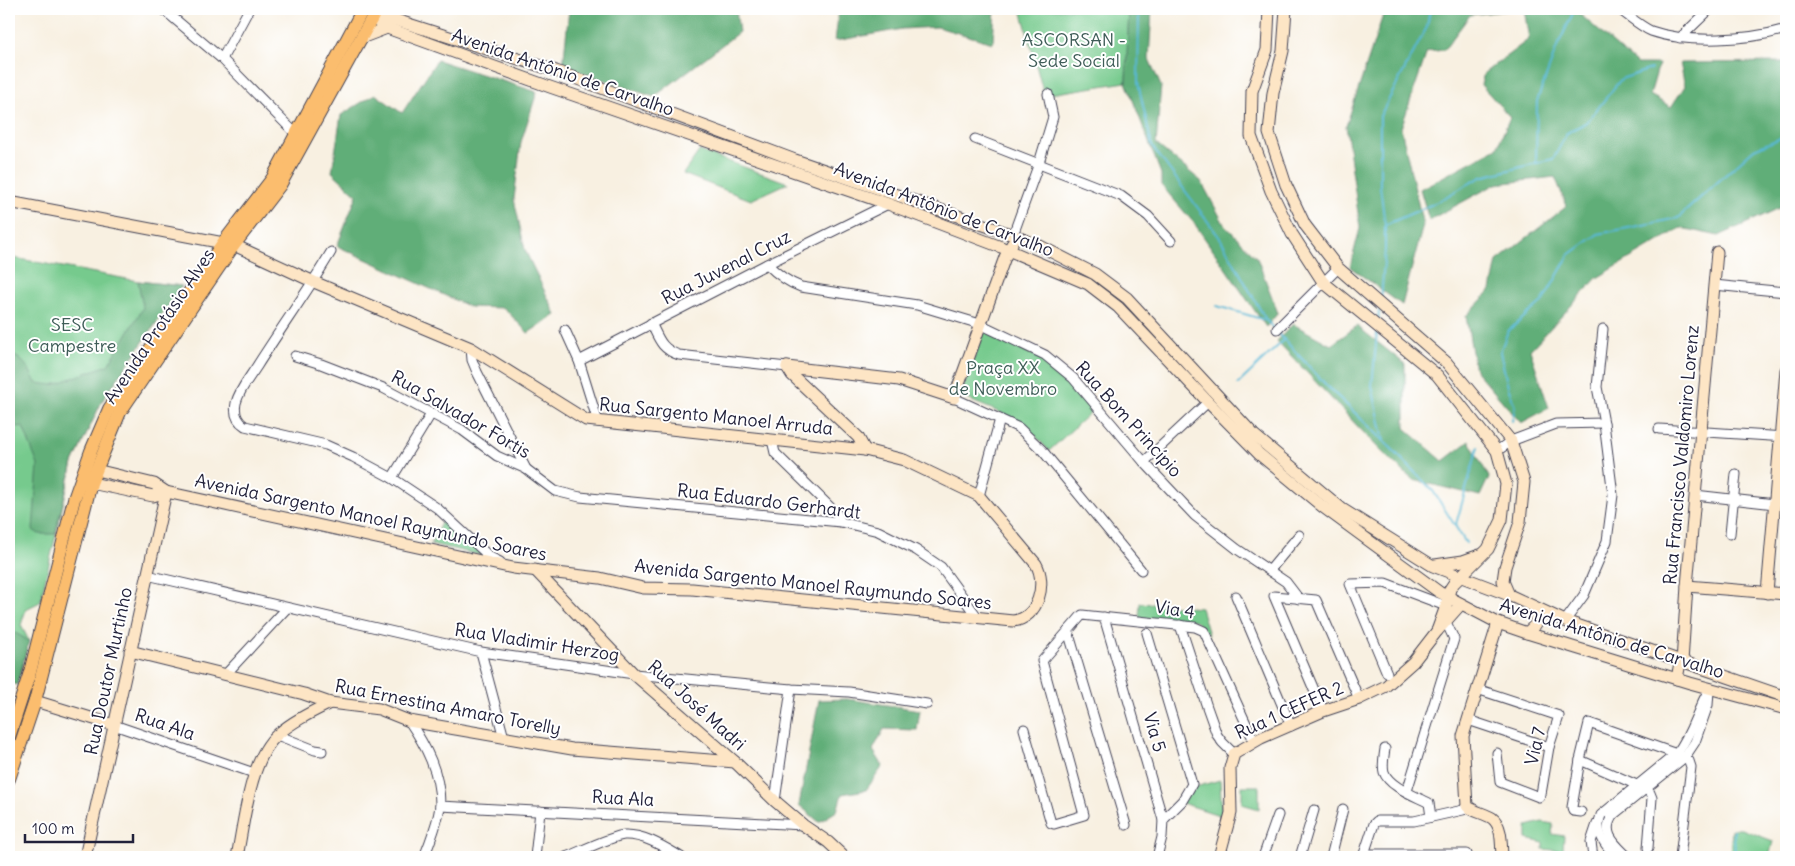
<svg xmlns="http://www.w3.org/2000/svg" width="1795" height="866" viewBox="0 0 1795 866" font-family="Delius,sans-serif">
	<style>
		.green { fill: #76ca8d; stroke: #4c7664 }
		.forest { fill: #60ae78; stroke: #41685a }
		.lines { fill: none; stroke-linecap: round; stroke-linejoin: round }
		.stream { stroke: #59b9d7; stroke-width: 2 }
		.street-casing { stroke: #424154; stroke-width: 11 }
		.secondary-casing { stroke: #424154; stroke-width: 13 }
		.primary-casing { stroke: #424154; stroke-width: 14 }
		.street { stroke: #fff; stroke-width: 9 }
		.secondary { stroke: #fde5c5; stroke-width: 11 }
		.primary { stroke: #fbbd6e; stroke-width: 12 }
		.labels { text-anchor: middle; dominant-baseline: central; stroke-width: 4; stroke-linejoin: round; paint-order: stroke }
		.park-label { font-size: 18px; fill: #3f5d58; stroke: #fff }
		.street-label { font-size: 18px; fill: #22223b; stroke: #fff }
	</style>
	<rect width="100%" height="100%" fill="#fff"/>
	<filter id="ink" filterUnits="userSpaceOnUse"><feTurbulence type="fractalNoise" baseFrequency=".02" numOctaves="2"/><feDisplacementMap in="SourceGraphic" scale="10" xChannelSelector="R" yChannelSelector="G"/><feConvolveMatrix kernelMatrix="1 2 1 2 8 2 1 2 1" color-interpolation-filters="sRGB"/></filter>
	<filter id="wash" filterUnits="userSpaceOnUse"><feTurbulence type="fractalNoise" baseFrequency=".0096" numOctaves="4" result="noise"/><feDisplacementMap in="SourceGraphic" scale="20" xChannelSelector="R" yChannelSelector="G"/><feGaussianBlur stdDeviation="1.12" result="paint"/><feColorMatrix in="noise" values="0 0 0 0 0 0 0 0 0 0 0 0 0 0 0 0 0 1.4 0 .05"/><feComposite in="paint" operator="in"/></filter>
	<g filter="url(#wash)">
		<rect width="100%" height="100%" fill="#f8f0e1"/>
		<g class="green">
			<path d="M1021,9H1129L1126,82L1044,95Z"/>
			<path d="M700,150V151L788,183L751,200L683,174Z"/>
			<path d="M9,257L138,281L182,286L102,401L73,463L40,602L26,609L21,625L29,641L17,685L9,682Z"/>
			<path d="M984,331L1042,359L1075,386L1094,409L1049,451L1028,428L1001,413L960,396Z"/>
			<path d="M442,521L488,557L431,544Z"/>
			<path d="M1140,603L1201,608L1209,635L1194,620L1139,618Z"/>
			<path d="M1220,780L1222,816L1182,803L1195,787Z"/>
			<path d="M1242,786H1259V809L1242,804Z"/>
			<path d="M1542,822L1553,824L1552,834L1564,836L1563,851L1543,849V843L1527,839V826Z"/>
			<path d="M1732,829H1742L1773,841L1769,857H1730Z"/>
		</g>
		<g class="forest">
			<path d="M569,9H736L739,32L654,97L563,66Z"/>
			<path d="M839,9H995L993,43L937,27L902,29L835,41Z"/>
			<path d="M1129,9H1152L1149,59L1161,86L1156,144L1201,181L1224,224L1257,258L1278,313L1266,327L1194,223L1161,185V174L1126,82Z"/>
			<path d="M1385,9H1521L1470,15L1444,50L1427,52L1401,128L1423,225L1402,305L1350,267L1360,228L1346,126Z"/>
			<path d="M1524,9H1574L1637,64H1659L1650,95L1671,107L1685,86L1680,63L1786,62V205L1719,236L1681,228L1597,278L1530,350L1549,408L1521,423L1475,370L1466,316L1491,290L1497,261L1567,206L1555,177L1496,184L1429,220L1420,189L1497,148L1510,117L1481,85L1484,73L1529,39Z"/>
			<path d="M437,60L537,92L521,142L514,199L525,250L556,315L528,333L504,308L470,307L337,246L357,195L332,172L341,115L375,94L402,113Z"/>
			<path d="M138,281L182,286L102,401L73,463L55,534H39L33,530L38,465L23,427L9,426V354C24,358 29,369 36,383L53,385L108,365L143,308Z"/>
			<path d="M1293,324L1331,345L1357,326L1405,364V428L1443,461L1469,441L1489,477L1480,496L1413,480L1381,451L1277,341Z"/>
			<path d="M9,629L29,641L17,685L9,682Z"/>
			<path d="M847,699L920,710L917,730L884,729L873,750L883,766L866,790L842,794L837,811L819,822L799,805L819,700Z"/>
		</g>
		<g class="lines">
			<g class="stream">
				<path d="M1139,9L1138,83L1152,146L1220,238L1266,320L1328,387L1383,440"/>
				<path d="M1536,163L1537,101L1557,47L1575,9"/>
				<path d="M1385,225L1433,204L1481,177L1553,159L1567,133L1587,122L1621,79L1651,69"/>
				<path d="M1381,299L1385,249V225L1380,186V116L1427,27L1430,9"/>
				<path d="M1217,306L1265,320"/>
				<path d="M1378,321L1379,311"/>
				<path d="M1377,333L1372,386L1384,441L1433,491L1466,543"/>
				<path d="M1238,384L1283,341"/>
				<path d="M1512,421L1515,407L1508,387L1500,352L1508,331L1543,301L1569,255L1598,234L1678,218L1754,149L1786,136"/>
				<path d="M1456,524L1478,447"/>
				<path d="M1734,830L1735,857"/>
			</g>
		</g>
	</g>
	<g filter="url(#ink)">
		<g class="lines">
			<defs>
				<g id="street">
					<path d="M163,9L222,59L296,134"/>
					<path d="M1619,9C1629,16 1640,26 1651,31C1688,44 1749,40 1786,29"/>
					<path d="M1680,38L1710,9"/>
					<path d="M222,59L249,9"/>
					<path d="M975,139L1121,196L1148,216L1171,241"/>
					<path d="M1013,235L1039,163L1053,117L1048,94"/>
					<path d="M331,252C308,291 281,328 257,366C250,377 239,390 236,403C234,413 237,421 245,426L326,445L353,457L392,478L437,508L490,557L500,562"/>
					<path d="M767,264C777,274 787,282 801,287L917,305L980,324L1045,355L1073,378L1144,462L1195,516L1237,549L1286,582L1299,599"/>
					<path d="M1714,285L1786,292"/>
					<path d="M651,323C659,339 661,349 679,355L787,367"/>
					<path d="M1277,329L1338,268"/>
					<path d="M565,330L579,361L598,422"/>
					<path d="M471,348L472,360L477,372L526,469"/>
					<path d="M295,356L321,364L383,388L462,430L497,456L526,469L555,491L580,497L841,522L878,531L916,550L941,567L978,618"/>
					<path d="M579,361L767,264L888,204"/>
					<path d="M954,398L1019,428L1042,450L1141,570"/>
					<path d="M1659,429L1786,437"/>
					<path d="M772,440L775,453L837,514L841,522"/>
					<path d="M1497,451L1511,441L1556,424L1604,423"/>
					<path d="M1144,462L1208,402"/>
					<path d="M392,478L431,414"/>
					<path d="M1695,495L1775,504"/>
					<path d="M979,496L1000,419"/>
					<path d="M1730,534L1736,474"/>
					<path d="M1270,570L1299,535"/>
					<path d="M147,575L481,652L634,674L791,689L849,692L927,704"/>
					<path d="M1236,596L1291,726"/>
					<path d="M1104,617L1163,820L1162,837L1157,857"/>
					<path d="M1565,621L1584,595L1607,541L1613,495L1604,423L1597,387L1603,329"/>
					<path d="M1180,625L1207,707L1217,735L1222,742L1234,754"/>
					<path d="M1068,631L1126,825"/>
					<path d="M1147,633L1192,784L1182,801L1163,820"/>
					<path d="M481,652L504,738"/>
					<path d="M1387,673L1350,584L1385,583L1446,606"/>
					<path d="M226,674L287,608"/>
					<path d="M1477,689L1559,716L1549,747L1541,794L1539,797L1500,782L1497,753"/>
					<path d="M1323,711L1274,596L1316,600L1359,699"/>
					<path d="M1468,720L1549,747"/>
					<path d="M409,721C426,746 440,773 440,804C440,816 429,845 424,857"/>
					<path d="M114,725L254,773"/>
					<path d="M1024,729L1051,823L1054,824L1084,815L1042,661L1082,615L1195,627L1204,631L1254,741"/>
					<path d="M277,735L315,750L322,751"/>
					<path d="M1385,749C1384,756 1382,765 1384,772C1389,787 1416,796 1429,803L1431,817"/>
					<path d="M1580,760L1646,789L1650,793L1652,798L1648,848"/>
					<path d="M1407,791L1454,639L1446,622L1441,618"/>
					<path d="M775,801L791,689"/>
					<path d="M440,806L803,825"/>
					<path d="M1581,812L1573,811L1572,807L1580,760L1589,723L1685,757L1689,761L1691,767L1680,857"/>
					<path d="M1364,854H1467V857"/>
					<path d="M535,857L540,811"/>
					<path d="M566,857C579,852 612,836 624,835C644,834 664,847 681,857"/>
					<path d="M1263,857L1278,815"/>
					<path d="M1300,857L1314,810"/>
					<path d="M1331,857L1343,809"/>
					<path d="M1363,857L1374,824L1377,821H1414L1463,810L1467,806"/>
					<path d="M1593,857L1591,842L1597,824"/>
					<path d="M1617,857C1605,846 1594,832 1601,815L1677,753C1692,734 1697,709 1710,688"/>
					<path d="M1628,857C1616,845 1600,833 1613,815L1685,757L1695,742L1708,705L1709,691"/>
				</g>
				<g id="secondary">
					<path d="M386,9L396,20"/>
					<path d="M1269,9L1267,50L1252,91L1251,136L1271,191L1292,234L1323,282L1437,375L1497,451L1506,484L1502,520L1488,549L1454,583L1450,589L1446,606L1437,631"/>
					<path d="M1286,9L1283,51L1273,93L1269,133L1286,185L1305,225L1338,268L1447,363L1511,441L1524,482L1520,522L1505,567L1503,581L1509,595"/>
					<path d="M372,18L387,28L550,87L888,204L1001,247L1088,284L1118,307L1208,402L1259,454L1323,507L1439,592L1498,623L1527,633L1690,683L1786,709"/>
					<path d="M373,18L396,20L556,71L795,160L1013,235L1040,246L1095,274L1127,298L1254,435L1342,509L1433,566L1509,595L1565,621L1786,697"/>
					<path d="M361,38L387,28"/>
					<path d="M9,202L234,245L314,282L471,348L586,420L865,450L904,460L979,496L1036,564C1047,583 1039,618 1013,621L692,589L643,588L600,578L513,568L166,492L154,484L96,470"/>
					<path d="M787,367L899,380L954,398L1005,257L1012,244"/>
					<path d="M787,367L792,375L858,437L865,450"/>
					<path d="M91,483L153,496L166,492"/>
					<path d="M1435,565L1463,561L1480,555"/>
					<path d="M535,570L634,674L735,762L775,801L803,825L828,842L844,857"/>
					<path d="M1687,586L1786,594"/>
					<path d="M1767,593L1786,370"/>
					<path d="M1498,623L1463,736L1467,806C1474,812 1484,813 1492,818C1503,826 1501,846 1502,857"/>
					<path d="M1527,633L1536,624V609"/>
					<path d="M130,651L304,694L330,703L379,709L409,721L572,749L735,762"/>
					<path d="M1677,679L1679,668L1682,662L1687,586L1717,252"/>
					<path d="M35,701L114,725"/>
					<path d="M85,857L166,492"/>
					<path d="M237,857C244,822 250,759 277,735C293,721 312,712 330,703"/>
					<path d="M1219,857L1231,813L1230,768L1234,754L1261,738L1323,711L1359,699L1386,686L1413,662L1437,631L1461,604"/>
				</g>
				<g id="primary">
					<path d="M9,737L30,672L74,499L91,451L109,409L223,243L272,179L363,9"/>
					<path d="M9,779L35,701L91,483L120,412L234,245L280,185L377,9"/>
				</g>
			</defs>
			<use href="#street" class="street-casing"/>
			<use href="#secondary" class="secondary-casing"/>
			<use href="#primary" class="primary-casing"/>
			<use href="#street" class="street"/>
			<use href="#secondary" class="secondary"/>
			<use href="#primary" class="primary"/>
		</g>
	</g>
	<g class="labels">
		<g class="park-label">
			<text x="1074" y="39">ASCORSAN -<tspan x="1074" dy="21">Sede Social</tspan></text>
			<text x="72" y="324">SESC<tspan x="72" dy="21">Campestre</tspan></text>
			<text x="1003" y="367">Praça XX<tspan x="1003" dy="21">de Novembro</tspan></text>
		</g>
		<g class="street-label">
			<text transform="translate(563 72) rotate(19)">Avenida Antônio de Carvalho</text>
			<text transform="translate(944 209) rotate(21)">Avenida Antônio de Carvalho</text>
			<text transform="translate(726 267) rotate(-27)">Rua Juvenal Cruz</text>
			<text transform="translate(159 326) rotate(-56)">Avenida Protásio Alves</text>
			<text transform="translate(461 414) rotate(30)">Rua Salvador Fortis</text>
			<text transform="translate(716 416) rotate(6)">Rua Sargento Manoel Arruda</text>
			<text transform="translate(1129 419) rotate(48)">Rua Bom Princípio</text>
			<text transform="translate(1681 455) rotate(-85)">Rua Francisco Valdomiro Lorenz</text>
			<text transform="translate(769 501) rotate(7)">Rua Eduardo Gerhardt</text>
			<text transform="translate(371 517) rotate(12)">Avenida Sargento Manoel Raymundo Soares</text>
			<text transform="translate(813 584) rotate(6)">Avenida Sargento Manoel Raymundo Soares</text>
			<text transform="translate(1175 609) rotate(9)">Via 4</text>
			<text transform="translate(1612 638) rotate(17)">Avenida Antônio de Carvalho</text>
			<text transform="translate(537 642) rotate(9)">Rua Vladimir Herzog</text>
			<text transform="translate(108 671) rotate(-78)">Rua Doutor Murtinho</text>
			<text transform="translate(697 705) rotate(42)">Rua José Madri</text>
			<text transform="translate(448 707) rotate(11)">Rua Ernestina Amaro Torelly</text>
			<text transform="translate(1289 710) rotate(-24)">Rua 1 CEFER 2</text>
			<text transform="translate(165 724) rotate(19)">Rua Ala</text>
			<text transform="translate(1155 732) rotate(74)">Via 5</text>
			<text transform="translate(1535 746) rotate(-77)">Via 7</text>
			<text transform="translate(623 798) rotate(3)">Rua Ala</text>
		</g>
	</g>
	<rect width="1795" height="866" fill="none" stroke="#fff" stroke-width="30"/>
	<path d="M25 834v8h108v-8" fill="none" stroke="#22223b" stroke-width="2.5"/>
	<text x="32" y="834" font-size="15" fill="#22223b" stroke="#ffffff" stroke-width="4" paint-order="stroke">100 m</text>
</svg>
